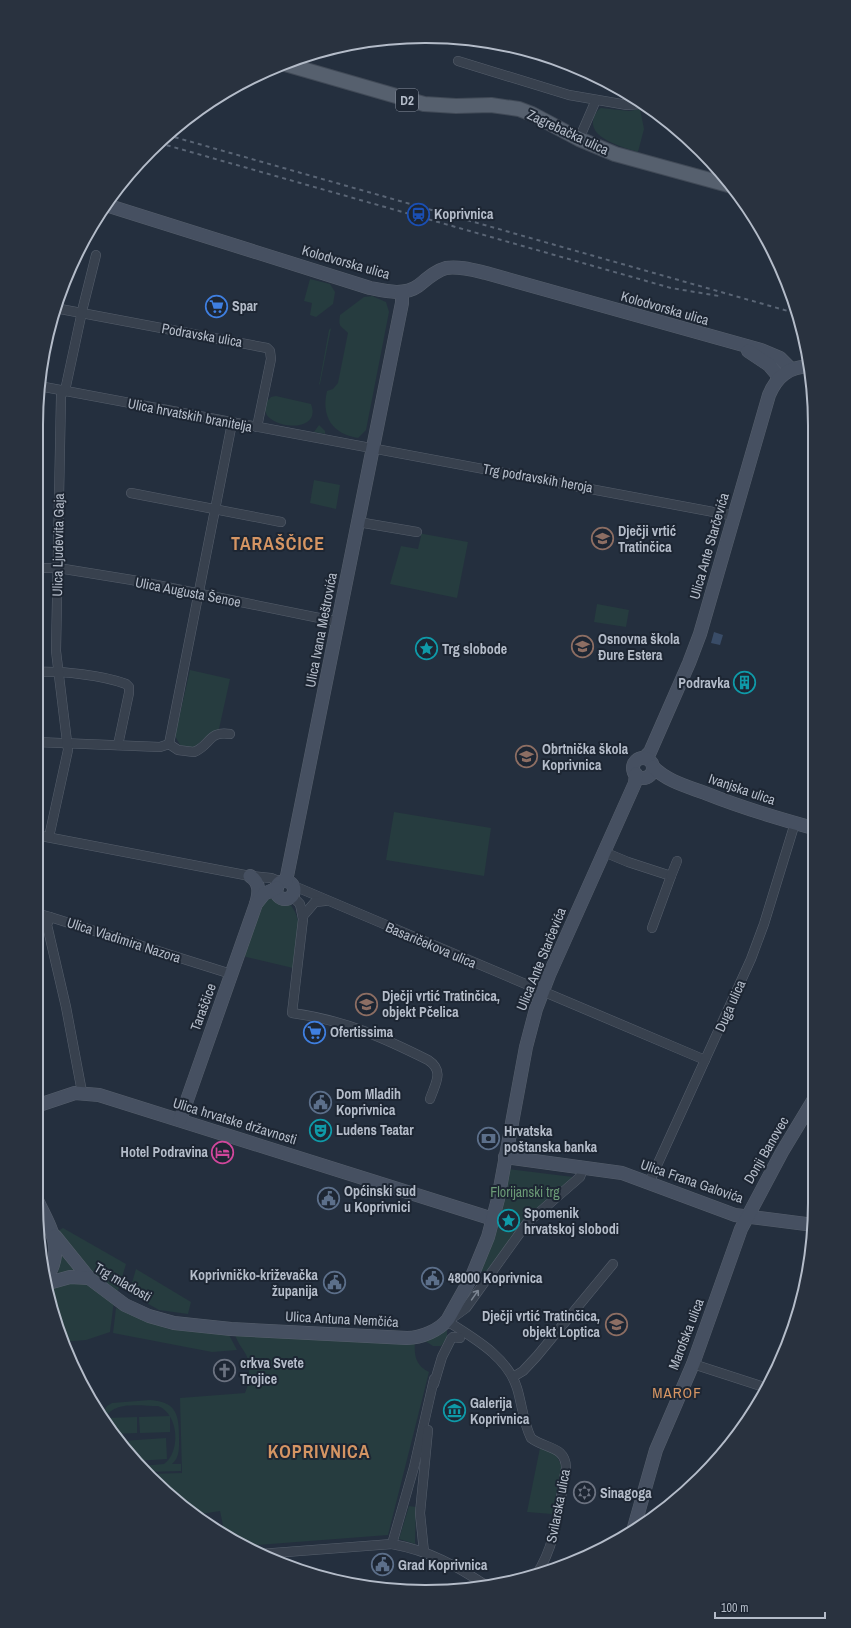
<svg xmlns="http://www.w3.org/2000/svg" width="851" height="1628" viewBox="0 0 851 1628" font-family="'Archivo Narrow',sans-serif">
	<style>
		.green { fill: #263c3f }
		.water { fill: #394c67 }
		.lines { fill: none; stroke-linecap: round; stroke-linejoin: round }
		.street-casing { stroke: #565f6c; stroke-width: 10 }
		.secondary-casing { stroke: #565f6c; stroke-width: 14 }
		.primary-casing { stroke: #414a57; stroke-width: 16 }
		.street { stroke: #38414e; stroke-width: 9 }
		.secondary { stroke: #465061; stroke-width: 13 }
		.primary { stroke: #56606e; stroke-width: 14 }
		.rail { stroke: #5a6575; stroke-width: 2; stroke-dasharray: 4 4; stroke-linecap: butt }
		.oneway { stroke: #7c8592 }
		.labels { text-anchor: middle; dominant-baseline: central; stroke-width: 4; stroke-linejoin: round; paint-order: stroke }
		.shield { fill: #1d2633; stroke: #878f9c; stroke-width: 1 }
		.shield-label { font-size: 13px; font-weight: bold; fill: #b4bcc9 }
		.street-label { font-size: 14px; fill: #b4bcc9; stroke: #1d2633 }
		.poi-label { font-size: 14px; font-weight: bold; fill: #b4bcc9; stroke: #1d2633; text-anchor: start }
		.park-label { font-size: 14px; fill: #6b9a76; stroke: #1d2633 }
		.neighbourhood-label { font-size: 15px; letter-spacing: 1px; fill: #d59563; stroke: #1d2633 }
		.district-label { font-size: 18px; font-weight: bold; letter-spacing: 1px; fill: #d59563; stroke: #1d2633 }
		.rim { fill: none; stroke: #b4bcc9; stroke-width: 2 }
	</style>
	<rect width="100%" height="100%" fill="#242f3e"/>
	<g class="green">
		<path d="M601,108L629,111L640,109L644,129L638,152C623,147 586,138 594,117C596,113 597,110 601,108Z"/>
		<path d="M310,279L330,284L335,292L333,304L316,317L310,315L312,303L304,301Z"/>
		<path d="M372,296L386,302L389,312L366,430L358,438C332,434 321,416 327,391L333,389L338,383L348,333C341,325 338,328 340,315L364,297Z"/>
		<path d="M331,328L320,384L319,385L329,330Z"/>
		<path d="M276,396L311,404C325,441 242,425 271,397Z"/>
		<path d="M319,425L325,431V434L314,432Z"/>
		<path d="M314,480L340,485L336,509L310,503Z"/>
		<path d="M418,533L468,542L457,598L390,584L401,546L418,549L421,536Z"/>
		<path d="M597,604L629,610L626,627L594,622Z"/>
		<path d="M190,670L230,679L219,729C208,731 202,743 192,748L180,745L175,736Z"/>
		<path d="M394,812L491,828L484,876L386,860Z"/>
		<path d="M275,898L278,901L288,902C306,921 297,944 293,968L242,956L259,908L266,900Z"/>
		<path d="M508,1169L573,1177L523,1222L485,1274L480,1271Z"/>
		<path d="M63,1228L126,1264L117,1294L86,1268L56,1232Z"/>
		<path d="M61,1251L75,1270L58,1274Z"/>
		<path d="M136,1269L191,1302L188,1314L159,1310L129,1293Z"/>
		<path d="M71,1280L88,1282L114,1301L110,1332L86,1340L63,1342L57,1328L46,1289Z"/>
		<path d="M116,1308L168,1329L229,1335L237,1350L212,1352L113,1333Z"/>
		<path d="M444,1328L447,1330V1338L441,1346H433L425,1341Z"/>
		<path d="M235,1334L415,1340C414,1355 415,1365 429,1372L388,1535L245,1546L225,1535L220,1511L194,1515L169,1495L149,1474L182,1473L180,1398L245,1393C249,1385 250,1369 248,1360C246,1351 237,1344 235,1334Z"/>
		<path d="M150,1400C177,1402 179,1415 179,1438C179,1448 180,1457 172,1464H181V1471L147,1472L141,1466L164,1464C181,1452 179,1414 158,1406C140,1406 111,1400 104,1421L101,1416L107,1406L112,1403Z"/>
		<path d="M170,1416V1432L140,1433L139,1417Z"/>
		<path d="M137,1417V1433L113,1434L106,1424V1418Z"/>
		<path d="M166,1438L167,1459L136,1461L122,1446V1441Z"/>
		<path d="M540,1448L555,1454L562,1466L552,1514L527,1512Z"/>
		<path d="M409,1506L416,1507L415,1544L399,1539Z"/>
	</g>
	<path class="water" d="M714,632L723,635L720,645L711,643Z"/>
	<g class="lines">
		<defs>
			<g id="street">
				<path d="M458,61L569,95L627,105L640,104"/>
				<path d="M579,139L596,100"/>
				<path d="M55,308L267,348L270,351L271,359L257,427"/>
				<path d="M39,386L735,516"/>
				<path d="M131,493L281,522"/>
				<path d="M358,522L417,532"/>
				<path d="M37,568H58L132,580L339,622"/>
				<path d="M37,672C62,671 102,675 126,684L129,687V693L118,745"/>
				<path d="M230,734C209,730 210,746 194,752L178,750L169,744L232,423"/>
				<path d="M36,742L160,747L169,744"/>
				<path d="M36,835L250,876L271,878L281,882"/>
				<path d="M49,837L68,750L56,651L61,396L66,386L83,307L96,255"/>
				<path d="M604,852L628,862L671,876L652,928"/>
				<path d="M671,876L677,861"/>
				<path d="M294,886L705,1060"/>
				<path d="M292,896L300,904L303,919L292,1013C344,1020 382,1037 428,1060C445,1071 435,1084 430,1099"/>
				<path d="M36,913L50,917"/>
				<path d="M303,916L315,902L325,901"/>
				<path d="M82,1092L66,1007L47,925L50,917L231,974"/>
				<path d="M649,1183L751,959L764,924L795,823"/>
				<path d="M447,1321C473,1338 507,1356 517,1388C522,1404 523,1422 531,1438C545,1449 566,1446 566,1468C559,1504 557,1544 536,1575"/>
				<path d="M448,1321L466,1308L527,1223L580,1177L583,1169"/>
				<path d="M693,1364L767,1388"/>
				<path d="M513,1377L523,1371L537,1356L613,1264"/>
				<path d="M434,1379L414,1467L392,1544C430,1551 455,1565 487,1586"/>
				<path d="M434,1384L442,1357L451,1339L453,1337L460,1338"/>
				<path d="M424,1552L420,1513L428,1430"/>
				<path d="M260,1554L392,1544"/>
			</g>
			<g id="secondary">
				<path d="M106,205L370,288C385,291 404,296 418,286C427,279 435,271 446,268C459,266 473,270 486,273L761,350L780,358L791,369"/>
				<path d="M748,351L769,365L779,377"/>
				<path d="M644,758L650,752L689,663L700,634L769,395C777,376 789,367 809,366"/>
				<circle cx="643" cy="768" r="10"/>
				<path d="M653,767C667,781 686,786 705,793C740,807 776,818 813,828"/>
				<path d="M250,876C261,883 259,894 256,904"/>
				<circle cx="285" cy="890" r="9"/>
				<path d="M286,881L402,303V292"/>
				<path d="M36,1106L75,1093L99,1095L493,1219"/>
				<path d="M180,1120L256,904L264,894L277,888"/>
				<path d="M505,1157L622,1173L735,1215L814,1225"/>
				<path d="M36,1198C50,1228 67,1250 44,1282"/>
				<path d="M55,1236L89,1278"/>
				<path d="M45,1284L70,1277L89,1278L125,1305L149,1316L174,1323L231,1329L407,1338C421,1338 440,1330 448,1319L472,1276L488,1237L498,1199L526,1047L536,1009L549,975L635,783L636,774"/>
				<path d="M633,1531L656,1450L693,1364L741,1229L782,1152L814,1099"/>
			</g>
			<path id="primary" d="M285,64L424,104L456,106L491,105L519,109L532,114L579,139L615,154L732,186"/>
		</defs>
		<use href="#street" class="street-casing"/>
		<use href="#secondary" class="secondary-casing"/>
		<use href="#primary" class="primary-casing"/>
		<use href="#street" class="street"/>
		<use href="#secondary" class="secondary"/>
		<use href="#primary" class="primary"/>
		<g class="rail">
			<path d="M167,135L795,313"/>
			<path d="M159,143L671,288L719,296"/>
		</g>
	</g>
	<defs><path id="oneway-shaft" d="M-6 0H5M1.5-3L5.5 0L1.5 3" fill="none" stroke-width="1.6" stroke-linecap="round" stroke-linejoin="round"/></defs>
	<use class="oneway" href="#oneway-shaft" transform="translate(475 1295) rotate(-55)"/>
	<defs>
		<symbol id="station-ring" viewBox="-11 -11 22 22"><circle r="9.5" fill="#1d2633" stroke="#1a4fb4" stroke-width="1.5"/><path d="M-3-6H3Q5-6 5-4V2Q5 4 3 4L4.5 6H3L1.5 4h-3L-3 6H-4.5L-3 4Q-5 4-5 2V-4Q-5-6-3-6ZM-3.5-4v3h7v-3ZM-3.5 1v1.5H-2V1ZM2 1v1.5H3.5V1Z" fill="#1a4fb4"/></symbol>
		<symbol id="supermarket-ring" viewBox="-11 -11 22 22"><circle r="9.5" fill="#1d2633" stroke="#3f7fe0" stroke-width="1.5"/><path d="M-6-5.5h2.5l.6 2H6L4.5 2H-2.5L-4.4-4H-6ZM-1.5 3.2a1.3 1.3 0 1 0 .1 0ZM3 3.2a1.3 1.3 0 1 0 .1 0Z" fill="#3f7fe0"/></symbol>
		<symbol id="school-ring" viewBox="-11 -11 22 22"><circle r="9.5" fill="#1d2633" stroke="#8d6e63" stroke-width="1.5"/><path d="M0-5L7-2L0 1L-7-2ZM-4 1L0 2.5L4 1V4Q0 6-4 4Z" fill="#8d6e63"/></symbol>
		<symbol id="sight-ring" viewBox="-11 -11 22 22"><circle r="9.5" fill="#1d2633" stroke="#0f9aa8" stroke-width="1.5"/><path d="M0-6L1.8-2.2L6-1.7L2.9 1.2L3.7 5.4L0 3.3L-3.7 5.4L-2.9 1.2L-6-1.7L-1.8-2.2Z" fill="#0f9aa8"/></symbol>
		<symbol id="building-ring" viewBox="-11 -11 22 22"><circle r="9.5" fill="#1d2633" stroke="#0f9aa8" stroke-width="1.5"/><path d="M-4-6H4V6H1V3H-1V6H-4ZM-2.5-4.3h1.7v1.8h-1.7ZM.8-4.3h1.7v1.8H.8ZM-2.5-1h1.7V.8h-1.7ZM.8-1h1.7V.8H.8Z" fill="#0f9aa8"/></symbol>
		<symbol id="civic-ring" viewBox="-11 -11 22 22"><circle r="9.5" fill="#1d2633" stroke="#5c6f8a" stroke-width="1.5"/><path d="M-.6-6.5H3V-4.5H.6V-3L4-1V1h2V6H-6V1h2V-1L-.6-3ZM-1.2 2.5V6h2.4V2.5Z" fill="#5c6f8a"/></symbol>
		<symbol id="theatre-ring" viewBox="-11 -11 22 22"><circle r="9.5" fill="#1d2633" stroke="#0f9aa8" stroke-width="1.5"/><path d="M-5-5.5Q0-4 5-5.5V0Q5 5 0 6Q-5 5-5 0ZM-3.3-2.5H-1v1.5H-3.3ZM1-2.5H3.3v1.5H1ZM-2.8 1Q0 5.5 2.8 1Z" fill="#0f9aa8"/></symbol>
		<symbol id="bank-ring" viewBox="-11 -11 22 22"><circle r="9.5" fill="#1d2633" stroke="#5c6f8a" stroke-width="1.5"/><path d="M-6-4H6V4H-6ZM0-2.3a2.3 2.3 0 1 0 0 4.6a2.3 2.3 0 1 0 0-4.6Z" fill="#5c6f8a"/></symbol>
		<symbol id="hotel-ring" viewBox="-11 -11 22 22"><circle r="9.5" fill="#1d2633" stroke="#d1479c" stroke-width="1.5"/><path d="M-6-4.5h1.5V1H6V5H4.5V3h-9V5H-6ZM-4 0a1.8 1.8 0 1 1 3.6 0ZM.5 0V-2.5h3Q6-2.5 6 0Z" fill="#d1479c"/></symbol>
		<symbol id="church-ring" viewBox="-11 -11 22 22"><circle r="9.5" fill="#1d2633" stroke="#6b7280" stroke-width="1.5"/><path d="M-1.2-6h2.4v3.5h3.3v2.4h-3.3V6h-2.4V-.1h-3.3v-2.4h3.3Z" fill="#6b7280"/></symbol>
		<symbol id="museum-ring" viewBox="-11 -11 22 22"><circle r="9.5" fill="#1d2633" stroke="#0f9aa8" stroke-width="1.5"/><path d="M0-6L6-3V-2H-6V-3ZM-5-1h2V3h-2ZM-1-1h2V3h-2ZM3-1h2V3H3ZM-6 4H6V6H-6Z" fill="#0f9aa8"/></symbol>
		<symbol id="synagogue-ring" viewBox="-11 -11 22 22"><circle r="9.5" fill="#1d2633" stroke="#6b7280" stroke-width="1.5"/><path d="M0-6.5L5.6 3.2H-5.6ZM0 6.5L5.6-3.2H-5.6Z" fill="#6b7280"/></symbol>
	</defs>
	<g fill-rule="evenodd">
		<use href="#station-ring" x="406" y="202" width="25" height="25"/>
		<use href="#supermarket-ring" x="204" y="294" width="25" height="25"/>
		<use href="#school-ring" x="590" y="526" width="25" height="25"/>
		<use href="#school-ring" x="570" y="634" width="25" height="25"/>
		<use href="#sight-ring" x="414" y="636" width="25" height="25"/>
		<use href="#building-ring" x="732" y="670" width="25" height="25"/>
		<use href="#school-ring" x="514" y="744" width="25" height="25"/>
		<use href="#school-ring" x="354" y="992" width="25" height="25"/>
		<use href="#supermarket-ring" x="302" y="1020" width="25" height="25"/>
		<use href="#civic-ring" x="308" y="1090" width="25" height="25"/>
		<use href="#theatre-ring" x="308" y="1118" width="25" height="25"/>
		<use href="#bank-ring" x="476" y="1126" width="25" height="25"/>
		<use href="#hotel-ring" x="210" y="1140" width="25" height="25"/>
		<use href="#civic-ring" x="316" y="1186" width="25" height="25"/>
		<use href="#sight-ring" x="496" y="1208" width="25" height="25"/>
		<use href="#civic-ring" x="420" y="1266" width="25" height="25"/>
		<use href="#civic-ring" x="322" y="1270" width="25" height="25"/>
		<use href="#school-ring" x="604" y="1312" width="25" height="25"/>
		<use href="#church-ring" x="212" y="1358" width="25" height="25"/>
		<use href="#museum-ring" x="442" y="1398" width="25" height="25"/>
		<use href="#synagogue-ring" x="572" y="1480" width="25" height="25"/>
		<use href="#civic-ring" x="370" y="1552" width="25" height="25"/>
	</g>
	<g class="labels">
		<rect class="shield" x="396" y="89" width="22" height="22" rx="3"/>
		<g class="shield-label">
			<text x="407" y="100">D2</text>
		</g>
		<g class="street-label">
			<text transform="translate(568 132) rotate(25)">Zagrebačka ulica</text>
			<text transform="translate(346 262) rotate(16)">Kolodvorska ulica</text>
			<text transform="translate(665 308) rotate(16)">Kolodvorska ulica</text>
			<text transform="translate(202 335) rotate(10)">Podravska ulica</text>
			<text transform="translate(190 415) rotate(11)">Ulica hrvatskih branitelja</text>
			<text transform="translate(538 478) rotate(10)">Trg podravskih heroja</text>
			<text transform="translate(58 545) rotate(-89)">Ulica Ljudevita Gaja</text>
			<text transform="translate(709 546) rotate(-74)">Ulica Ante Starčevića</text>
			<text transform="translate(188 592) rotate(11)">Ulica Augusta Šenoe</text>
			<text transform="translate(321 630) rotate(-79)">Ulica Ivana Meštrovića</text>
			<text transform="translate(742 789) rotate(19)">Ivanjska ulica</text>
			<text transform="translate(124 940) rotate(18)">Ulica Vladimira Nazora</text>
			<text transform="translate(431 945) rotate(23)">Basaričekova ulica</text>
			<text transform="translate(541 959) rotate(-68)">Ulica Ante Starčevića</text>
			<text transform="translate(730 1006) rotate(-66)">Duga ulica</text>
			<text transform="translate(203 1007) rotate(-70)">Taraščice</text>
			<text transform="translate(235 1121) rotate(17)">Ulica hrvatske državnosti</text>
			<text transform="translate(766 1150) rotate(-60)">Donji Banovec</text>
			<text transform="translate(692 1181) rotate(19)">Ulica Frana Galovića</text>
			<text transform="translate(123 1282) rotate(30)">Trg mladosti</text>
			<text transform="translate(342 1319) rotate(3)">Ulica Antuna Nemčića</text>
			<text transform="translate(686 1334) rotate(-69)">Marofska ulica</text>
			<text transform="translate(558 1506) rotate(-79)">Svilarska ulica</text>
		</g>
		<g class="poi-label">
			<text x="434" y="214">Koprivnica</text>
			<text x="232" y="306">Spar</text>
			<text x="618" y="531">Dječji vrtić<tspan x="618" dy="16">Tratinčica</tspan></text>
			<text x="598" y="639">Osnovna škola<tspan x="598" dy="16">Đure Estera</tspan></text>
			<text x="442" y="649">Trg slobode</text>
			<text x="730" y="683" text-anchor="end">Podravka</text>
			<text x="542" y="749">Obrtnička škola<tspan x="542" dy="16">Koprivnica</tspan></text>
			<text x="382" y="996">Dječji vrtić Tratinčica,<tspan x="382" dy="16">objekt Pčelica</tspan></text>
			<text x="330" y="1032">Ofertissima</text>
			<text x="336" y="1094">Dom Mladih<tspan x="336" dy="16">Koprivnica</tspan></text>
			<text x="336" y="1130">Ludens Teatar</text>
			<text x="504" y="1131">Hrvatska<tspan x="504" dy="16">poštanska banka</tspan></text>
			<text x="208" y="1152" text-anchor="end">Hotel Podravina</text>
			<text x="344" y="1191">Općinski sud<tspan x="344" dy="16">u Koprivnici</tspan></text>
			<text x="524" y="1213">Spomenik<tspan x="524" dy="16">hrvatskoj slobodi</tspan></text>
			<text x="318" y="1275" text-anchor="end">Koprivničko-križevačka<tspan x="318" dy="16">županija</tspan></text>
			<text x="448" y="1278">48000 Koprivnica</text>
			<text x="600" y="1316" text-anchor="end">Dječji vrtić Tratinčica,<tspan x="600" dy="16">objekt Loptica</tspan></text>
			<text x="240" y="1363">crkva Svete<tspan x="240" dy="16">Trojice</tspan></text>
			<text x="470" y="1403">Galerija<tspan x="470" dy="16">Koprivnica</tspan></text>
			<text x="600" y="1493">Sinagoga</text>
			<text x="398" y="1565">Grad Koprivnica</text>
		</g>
		<g class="park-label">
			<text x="525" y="1192">Florijanski trg</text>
		</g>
		<g class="neighbourhood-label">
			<text x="677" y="1392">MAROF</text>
		</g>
		<g class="district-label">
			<text x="278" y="543">TARAŠČICE</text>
			<text x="319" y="1451">KOPRIVNICA</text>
		</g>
	</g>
	<path d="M0 0H851V1628H0ZM425 43H426A382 382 0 0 1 808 425V1203A382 382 0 0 1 426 1585H425A382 382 0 0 1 43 1203V425A382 382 0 0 1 425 43Z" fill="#29323f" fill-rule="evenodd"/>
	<path class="rim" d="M425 43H426A382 382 0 0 1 808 425V1203A382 382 0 0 1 426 1585H425A382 382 0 0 1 43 1203V425A382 382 0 0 1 425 43Z"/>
	<path d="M715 1612v6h110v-6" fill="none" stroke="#b4bcc9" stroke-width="2"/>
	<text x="721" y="1612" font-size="12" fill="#b4bcc9" stroke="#1d2633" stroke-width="3" paint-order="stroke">100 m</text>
</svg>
